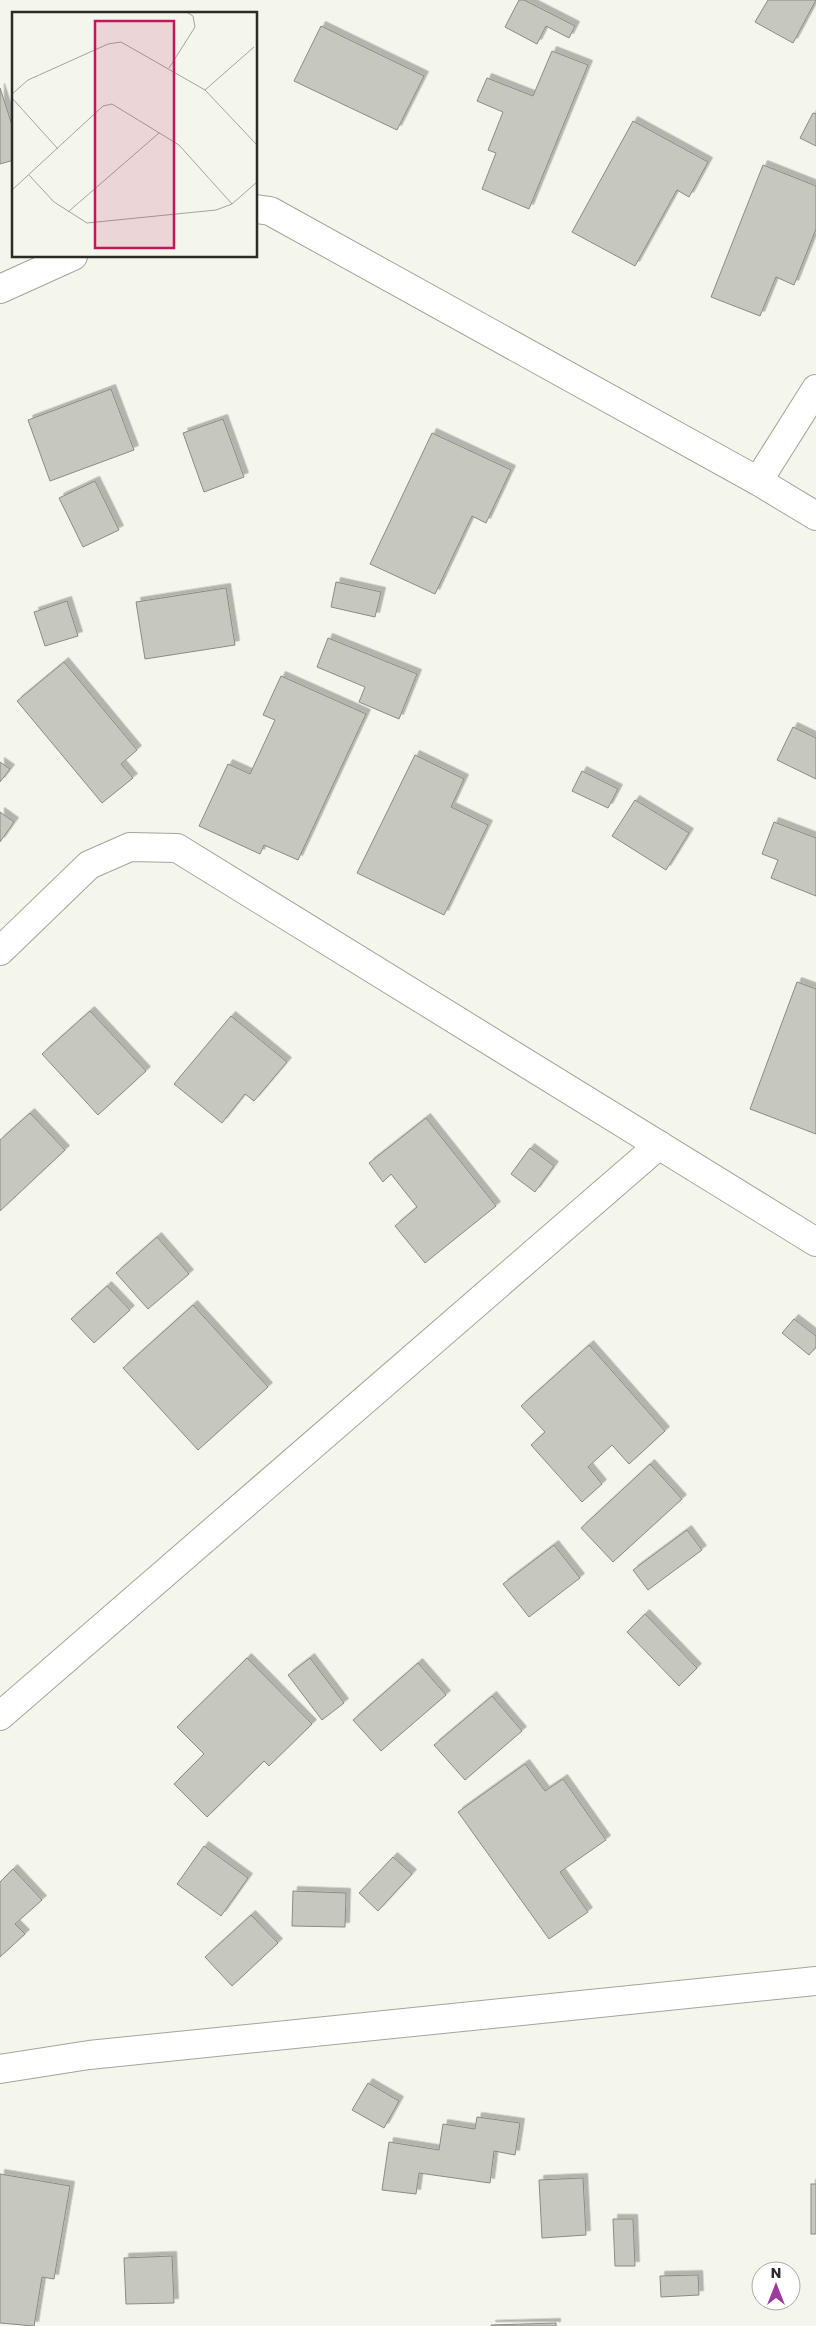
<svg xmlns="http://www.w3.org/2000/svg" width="816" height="2326" viewBox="0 0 816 2326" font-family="Poppins,sans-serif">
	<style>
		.building { fill: #c6c8be; stroke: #8a8c83; filter: url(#shadow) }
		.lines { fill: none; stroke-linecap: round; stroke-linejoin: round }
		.minor-casing { stroke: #a3a59c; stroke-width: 30 }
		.minor { stroke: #fff; stroke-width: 28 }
		.inset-road { fill: none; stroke: #a3a59d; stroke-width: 1 }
		.view { fill: #c2185b; fill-opacity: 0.15; stroke: #c2185b; stroke-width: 2.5 }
		.inset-edge { fill: none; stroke: #2a2b27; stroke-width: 2.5 }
	</style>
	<defs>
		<filter id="shadow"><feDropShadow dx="4.5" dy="-4.5" stdDeviation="0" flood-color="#0004"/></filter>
	</defs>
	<rect width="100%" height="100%" fill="#f4f6ec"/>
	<g class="building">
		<path d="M519,0H524L575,26L569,38L546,26L537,44L505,27Z"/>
		<path d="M768,0H816L793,43L755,22Z"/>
		<path d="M321,26L424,76L397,130L294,81Z"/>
		<path d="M552,51L588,65L529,209L482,189L496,153L488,150L503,112L477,101L487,78L533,96Z"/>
		<path d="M0,88L14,131V160L0,164Z"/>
		<path d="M813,113L816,114V146L800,138Z"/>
		<path d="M633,121L708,162L689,197L677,190L635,266L572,232Z"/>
		<path d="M763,165L816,186V229L794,285L776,277L760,316L711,297Z"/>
		<path d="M111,389L134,450L50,481L28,420Z"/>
		<path d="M223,419L244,477L204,492L183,433Z"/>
		<path d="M432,433L511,470L486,523L472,516L435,594L370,564Z"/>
		<path d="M95,481L119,530L83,547L59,498Z"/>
		<path d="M336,582L381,592L375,617L331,607Z"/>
		<path d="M226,588L235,645L145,659L136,602Z"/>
		<path d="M67,601L78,636L45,646L34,612Z"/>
		<path d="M328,638L417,674L399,719L359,702L365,687L317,667Z"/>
		<path d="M64,662L137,750L121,764L133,778L102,803L17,701Z"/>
		<path d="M281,676L366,714L298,860L264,845L260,854L199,826L228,764L250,774L275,720L263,715Z"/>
		<path d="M793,727L816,738V779L777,760Z"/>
		<path d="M415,755L464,779L451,807L488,825L444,915L357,873Z"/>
		<path d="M0,762L10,769L0,782Z"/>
		<path d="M582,771L618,789L608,808L572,791Z"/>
		<path d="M635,800L689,833L666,870L612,836Z"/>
		<path d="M0,812L14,822L0,842Z"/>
		<path d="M774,822L816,838V896L771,878L778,860L762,854Z"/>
		<path d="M797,982L816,989V1134L750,1109Z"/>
		<path d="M90,1011L146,1071L98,1115L42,1054Z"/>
		<path d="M231,1016L287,1062L254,1101L245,1094L222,1123L174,1084Z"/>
		<path d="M30,1113L65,1150L0,1211V1140Z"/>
		<path d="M426,1118L496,1206L425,1263L395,1226L417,1207L391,1174L383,1182L369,1163Z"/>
		<path d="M530,1148L554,1166L535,1192L511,1174Z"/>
		<path d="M157,1237L189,1274L148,1309L116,1273Z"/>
		<path d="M107,1286L130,1310L94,1343L71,1319Z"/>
		<path d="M193,1305L268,1387L198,1450L123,1368Z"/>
		<path d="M794,1319L816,1336V1347L809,1355L782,1333Z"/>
		<path d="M589,1345L665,1431L629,1464L612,1445L588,1467L602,1484L582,1502L531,1445L545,1432L521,1406Z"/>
		<path d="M650,1464L682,1499L613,1562L581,1528Z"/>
		<path d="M687,1530L702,1550L648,1590L633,1570Z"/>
		<path d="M554,1545L580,1578L529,1617L503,1584Z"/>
		<path d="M645,1614L697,1668L679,1686L627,1632Z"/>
		<path d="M247,1658L312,1724L269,1766L264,1761L207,1817L174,1784L204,1754L177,1727Z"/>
		<path d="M310,1658L344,1703L322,1720L288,1675Z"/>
		<path d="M418,1663L446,1695L381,1751L353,1720Z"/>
		<path d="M492,1696L522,1731L465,1780L434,1745Z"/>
		<path d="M525,1764L545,1791L563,1779L606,1840L560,1872L588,1912L549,1939L458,1812Z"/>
		<path d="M204,1846L248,1878L221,1916L177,1884Z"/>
		<path d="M393,1857L412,1874L378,1911L359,1893Z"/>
		<path d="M13,1869L42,1900L15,1924L25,1934L0,1957V1882Z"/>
		<path d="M293,1891L346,1893L345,1927L292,1926Z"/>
		<path d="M251,1915L278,1943L232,1986L205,1957Z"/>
		<path d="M368,2083L399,2101L384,2128L352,2110Z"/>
		<path d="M477,2117L520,2123L515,2155L494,2151L490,2183L419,2173L416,2194L382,2190L389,2142L439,2150L443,2124L475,2129Z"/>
		<path d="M0,2174L70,2186L54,2279L42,2277L34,2326L0,2323Z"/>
		<path d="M583,2178L586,2235L542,2238L539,2180Z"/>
		<rect x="811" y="2184" width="5" height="50"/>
		<path d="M613,2219H633L635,2266H615Z"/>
		<path d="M172,2256L174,2303L126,2304L124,2258Z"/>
		<path d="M698,2275L699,2295L661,2297L660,2276Z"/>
		<path d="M556,2323V2326H491V2325Z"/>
	</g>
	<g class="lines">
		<defs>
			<g id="minor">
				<path d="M256,209L270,211L758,481L816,516"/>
				<path d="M0,289L73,256"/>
				<path d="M758,481L816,389"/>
				<path d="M0,951L89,865L130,847L177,848L816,1242"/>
				<path d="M0,1716L659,1145"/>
				<path d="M0,2069L89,2055L816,1981"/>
			</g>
		</defs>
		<use href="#minor" class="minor-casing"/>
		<use href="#minor" class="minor"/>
	</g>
	<g transform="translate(12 12)">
		<rect width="245" height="245" fill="#f4f6ec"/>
		<path class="inset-road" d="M157,56L183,15L181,4L176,1M193,78L242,35M0,82L16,68L96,32L109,30L193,78L245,133M0,86L46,137M0,178L91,94L100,92L167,133L220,192L204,198L75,211L42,190L17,163M220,192L245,170M56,200L147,121"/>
		<path class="view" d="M83,9H162V236H83Z"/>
		<rect width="245" height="245" class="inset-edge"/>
	</g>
	<g transform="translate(776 2286)"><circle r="24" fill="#ffffff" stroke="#aaaaa9"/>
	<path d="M0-4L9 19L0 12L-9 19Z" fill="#9e399e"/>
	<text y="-8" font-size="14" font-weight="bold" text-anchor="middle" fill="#2a2b27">N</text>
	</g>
</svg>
